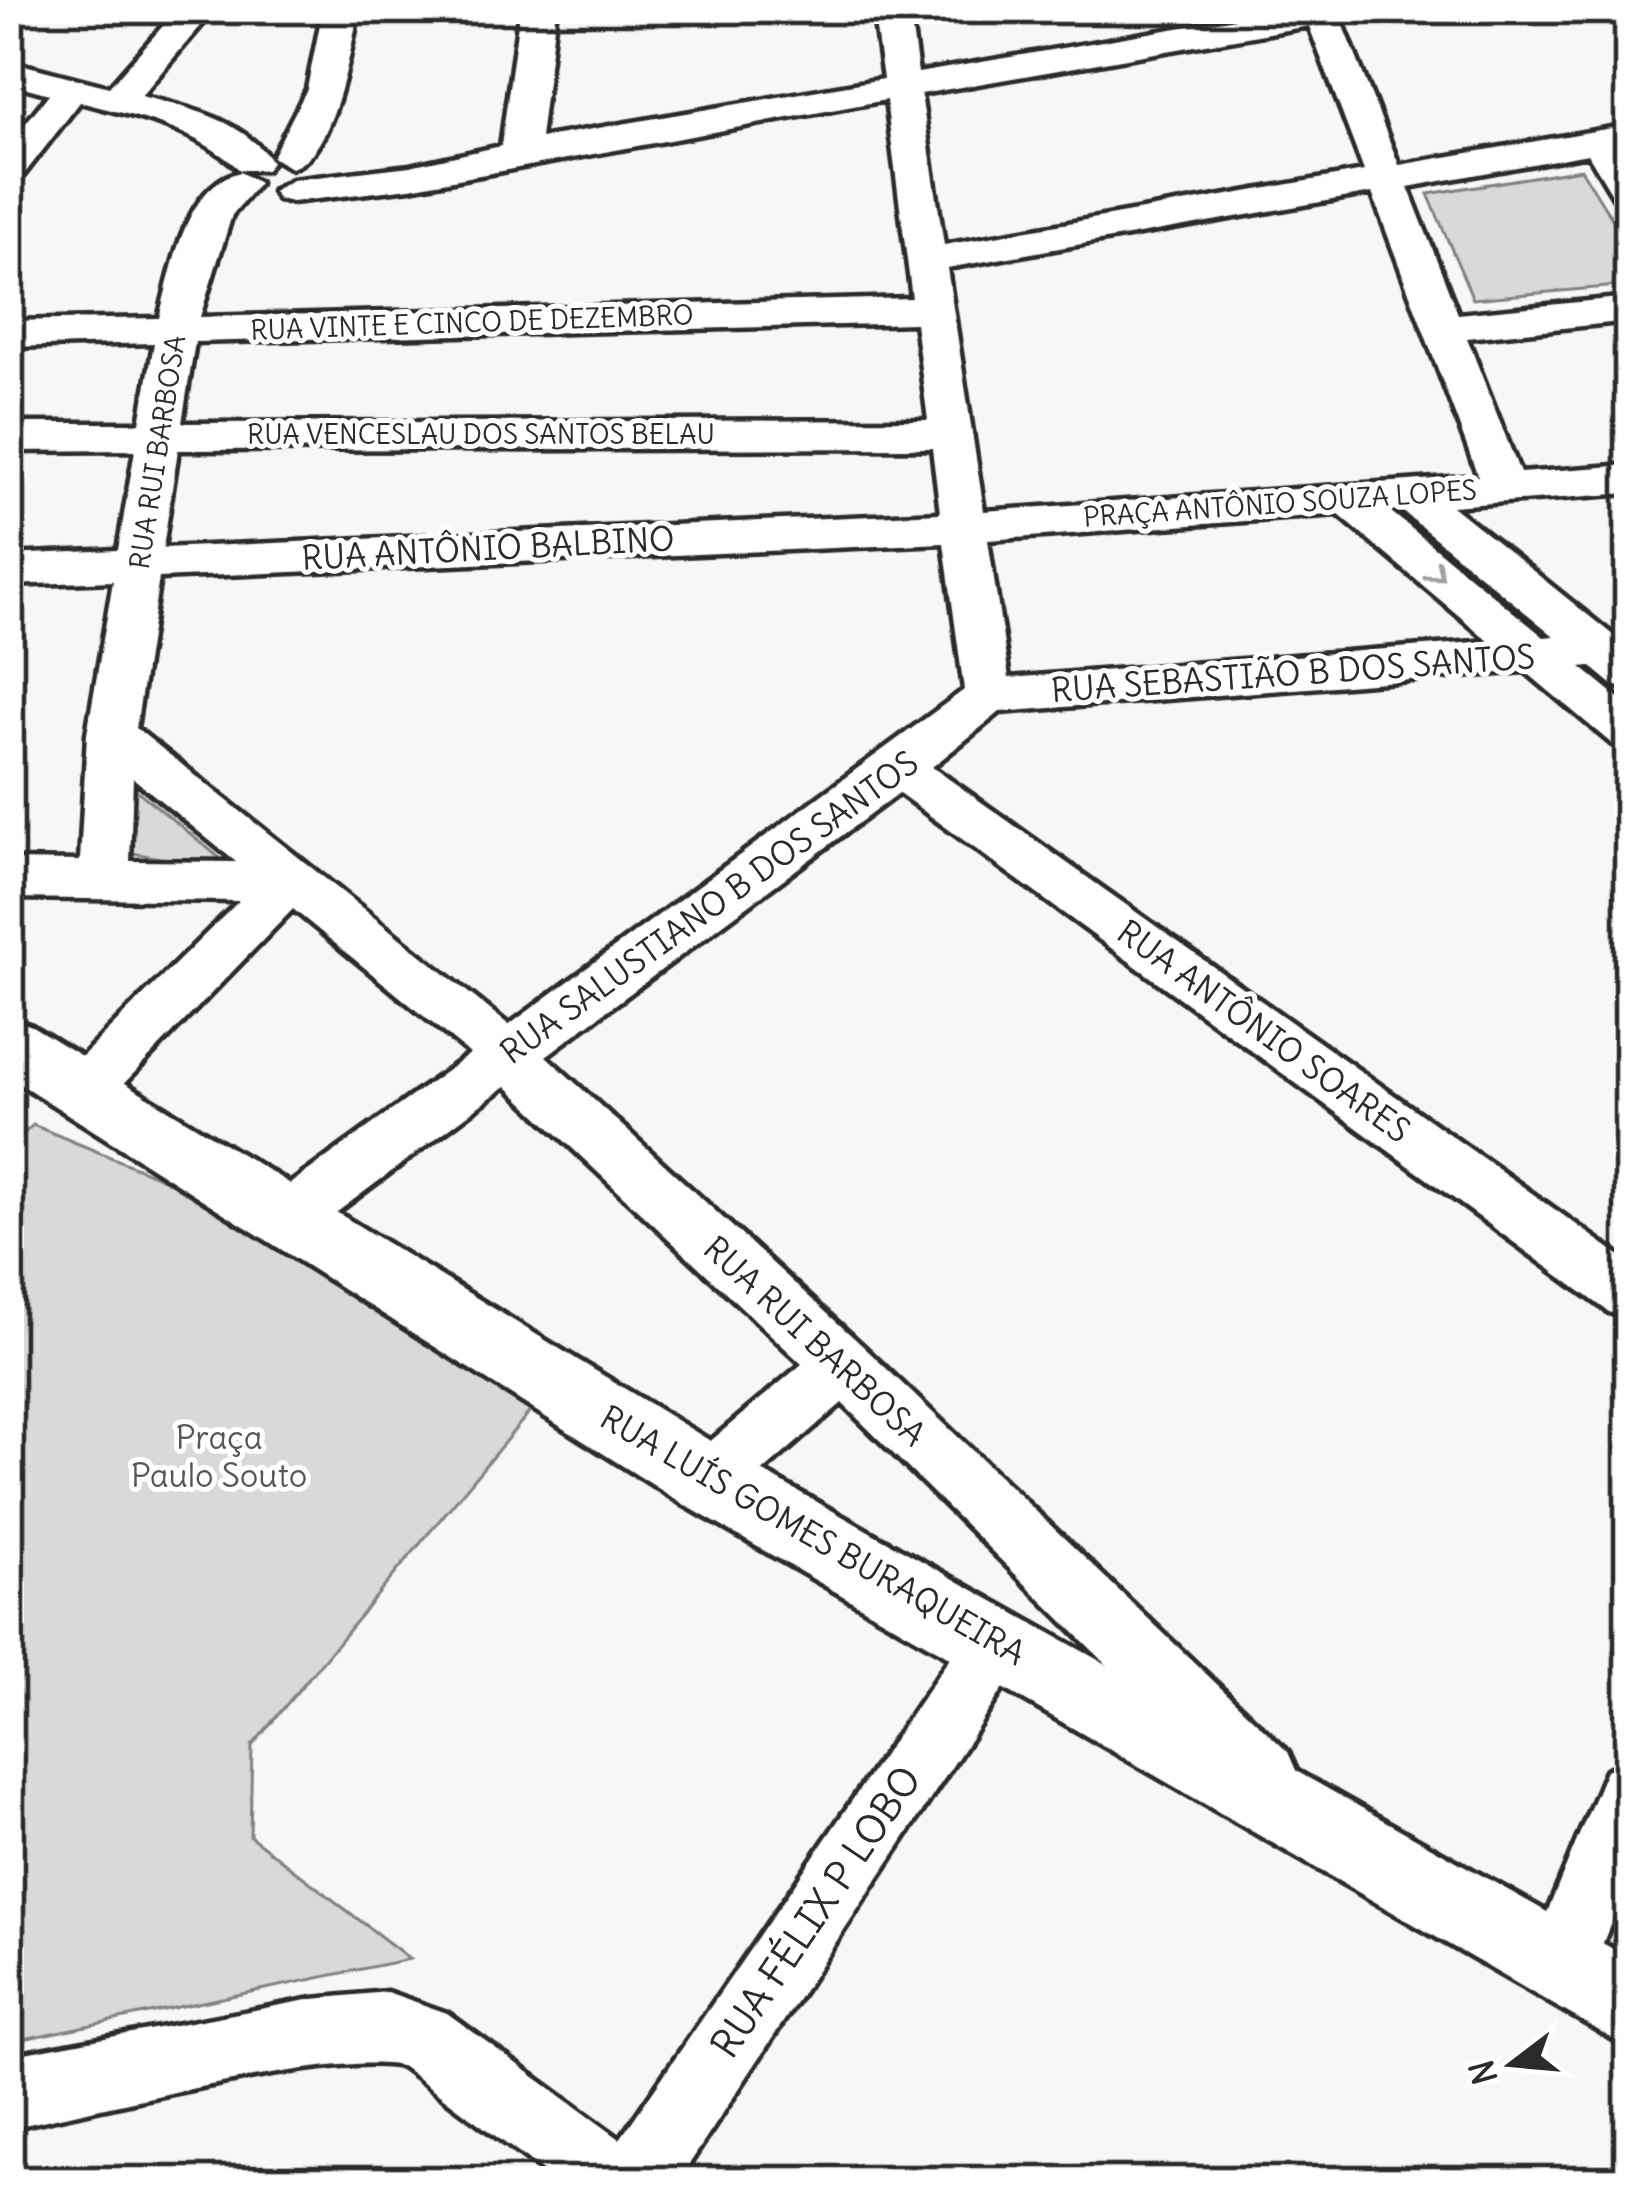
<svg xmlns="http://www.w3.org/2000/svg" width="1638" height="2190" viewBox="0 0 1638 2190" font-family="Delius,sans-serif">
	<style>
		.green { fill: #d9d9d9; stroke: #828282; stroke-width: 3 }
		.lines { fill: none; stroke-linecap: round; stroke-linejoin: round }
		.minor-casing { stroke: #2b2b2b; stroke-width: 9 }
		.major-casing { stroke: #2b2b2b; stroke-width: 9 }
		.minor { fill: #fff; fill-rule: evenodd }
		.major { fill: #fff; fill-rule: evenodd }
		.oneway { stroke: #a0a0a0 }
		.labels { text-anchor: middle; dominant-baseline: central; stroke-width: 10; stroke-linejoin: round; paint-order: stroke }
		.far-street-label { font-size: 27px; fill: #2b2b2b; stroke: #fff }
		.street-label { font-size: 33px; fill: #2b2b2b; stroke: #fff }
		.park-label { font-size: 33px; fill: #565656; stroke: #fff }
		.near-street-label { font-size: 39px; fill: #2b2b2b; stroke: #fff }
	</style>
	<rect width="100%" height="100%" fill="#f7f7f7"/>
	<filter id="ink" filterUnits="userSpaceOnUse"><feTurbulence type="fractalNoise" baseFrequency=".00833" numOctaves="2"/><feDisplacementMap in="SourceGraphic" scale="24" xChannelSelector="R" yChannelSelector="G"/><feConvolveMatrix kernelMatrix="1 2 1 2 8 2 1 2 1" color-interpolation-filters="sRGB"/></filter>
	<g filter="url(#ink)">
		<g class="green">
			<path d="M1581,169L1629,246V285L1473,299L1428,194Z"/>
			<path d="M134,788L237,872L116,850Z"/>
			<path d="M33,1125L188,1189L532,1409L252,1746L250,1836L410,1959L9,2042V1148Z"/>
		</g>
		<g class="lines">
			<defs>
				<g id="minor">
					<path d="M178,9H205L210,15L141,96C190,109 241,118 272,162L266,170H240C193,127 140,118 80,102L22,177L9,180V144L49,94L9,83V61L109,87Z"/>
					<path d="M323,9H359C351,48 334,158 291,168L272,157L307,89Z"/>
					<path d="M520,9H556L540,138L883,79L873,9H909L918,73L1288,9H1367L1361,16L1342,21L1399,165L1629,125V147L1622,148L1629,160V202L1615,199L1588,154L1408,187L1458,314L1629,297V321L1467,338L1520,473L1629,465V493L1452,506L1629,648V689L1613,685L1590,666L1581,667L1629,706V749L1612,744L1525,671L1000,712L932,767L1629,1262V1319L1609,1312L899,793L546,1056L864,1347L1288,1752L1298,1775L1288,1798L1265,1808L1242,1798L842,1403L730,1500L709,1508L688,1500L679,1480L688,1460L802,1364L506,1086L309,1233L289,1240L269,1233L261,1216L269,1199L470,1054L293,909L104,1104L85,1110L66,1104L58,1088L66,1072L239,901L9,898V860L80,861L87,734L113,581L9,585V555L118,550L135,450L9,451V423H140L154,343L9,347V321L159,318C172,271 184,185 240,172L259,183L232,215L200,317L912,298L886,100L410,188L292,202L278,199L273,191L292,180L410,166L501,146ZM1309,26L1364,171L944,245L921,94ZM1372,193L1478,476L984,511L947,268ZM915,323L928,420L182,423L195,342ZM932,448L940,513L163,548L178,450ZM1401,510L1554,636L1544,637L1390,511ZM1338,514L1489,641L1009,678L988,540ZM944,543L964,690L509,1025L136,728L159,578ZM133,778L236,862L130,861Z"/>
					<path d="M997,1612L1019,1621L1029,1643L1019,1665L678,2181H556L403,2067C343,2048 85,2113 9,2128V2056L313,1999L387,1992L447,2013L620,2139L975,1621Z"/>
					<path d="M1629,1760V1878L1584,1990L1560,2001L1536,1990L1525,1966L1606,1770Z"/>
				</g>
				<path id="major" d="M9,1018L32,1026L735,1456L1629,1958V2048L683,1504L9,1077Z"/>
			</defs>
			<use href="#minor" class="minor-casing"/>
			<use href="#major" class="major-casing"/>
			<use href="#minor" class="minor"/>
			<use href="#major" class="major"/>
		</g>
		<defs><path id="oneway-chevron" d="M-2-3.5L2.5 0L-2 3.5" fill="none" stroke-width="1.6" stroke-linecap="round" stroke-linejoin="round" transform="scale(3)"/></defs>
		<use class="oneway" href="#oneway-chevron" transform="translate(1436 573) rotate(40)"/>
	</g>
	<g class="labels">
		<g class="far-street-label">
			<text transform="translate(472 322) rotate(-2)">RUA VINTE E CINCO DE DEZEMBRO</text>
			<text x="481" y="434">RUA VENCESLAU DOS SANTOS BELAU</text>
			<text transform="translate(157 452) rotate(-81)">RUA RUI BARBOSA</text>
			<text transform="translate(1280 503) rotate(-4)">PRAÇA ANTÔNIO SOUZA LOPES</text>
		</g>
		<g class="street-label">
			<text transform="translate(488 548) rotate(-3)">RUA ANTÔNIO BALBINO</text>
			<text transform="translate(1293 673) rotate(-4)">RUA SEBASTIÃO B DOS SANTOS</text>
			<text transform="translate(709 907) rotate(-36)">RUA SALUSTIANO B DOS SANTOS</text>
			<text transform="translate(1264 1031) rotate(36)">RUA ANTÔNIO SOARES</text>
			<text transform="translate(815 1341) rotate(43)">RUA RUI BARBOSA</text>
			<text transform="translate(813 1535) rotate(30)">RUA LUÍS GOMES BURAQUEIRA</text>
		</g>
		<g class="park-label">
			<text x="219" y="1437">Praça<tspan x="219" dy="38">Paulo Souto</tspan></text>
		</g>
		<g class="near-street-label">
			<text transform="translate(816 1912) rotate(-56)">RUA FÉLIX P LOBO</text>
		</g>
	</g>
	<rect width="1638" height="2190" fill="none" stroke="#fff" stroke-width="48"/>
	<rect x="24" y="24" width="1590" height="2142" fill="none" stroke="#2b2b2b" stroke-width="4.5" filter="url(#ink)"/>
	<g transform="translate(1512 2064) rotate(254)" stroke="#ffffff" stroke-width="9" paint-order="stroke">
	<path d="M0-9L21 45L0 30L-21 45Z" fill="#2b2b2b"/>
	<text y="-18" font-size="33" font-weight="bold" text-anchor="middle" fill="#2b2b2b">N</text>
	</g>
</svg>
